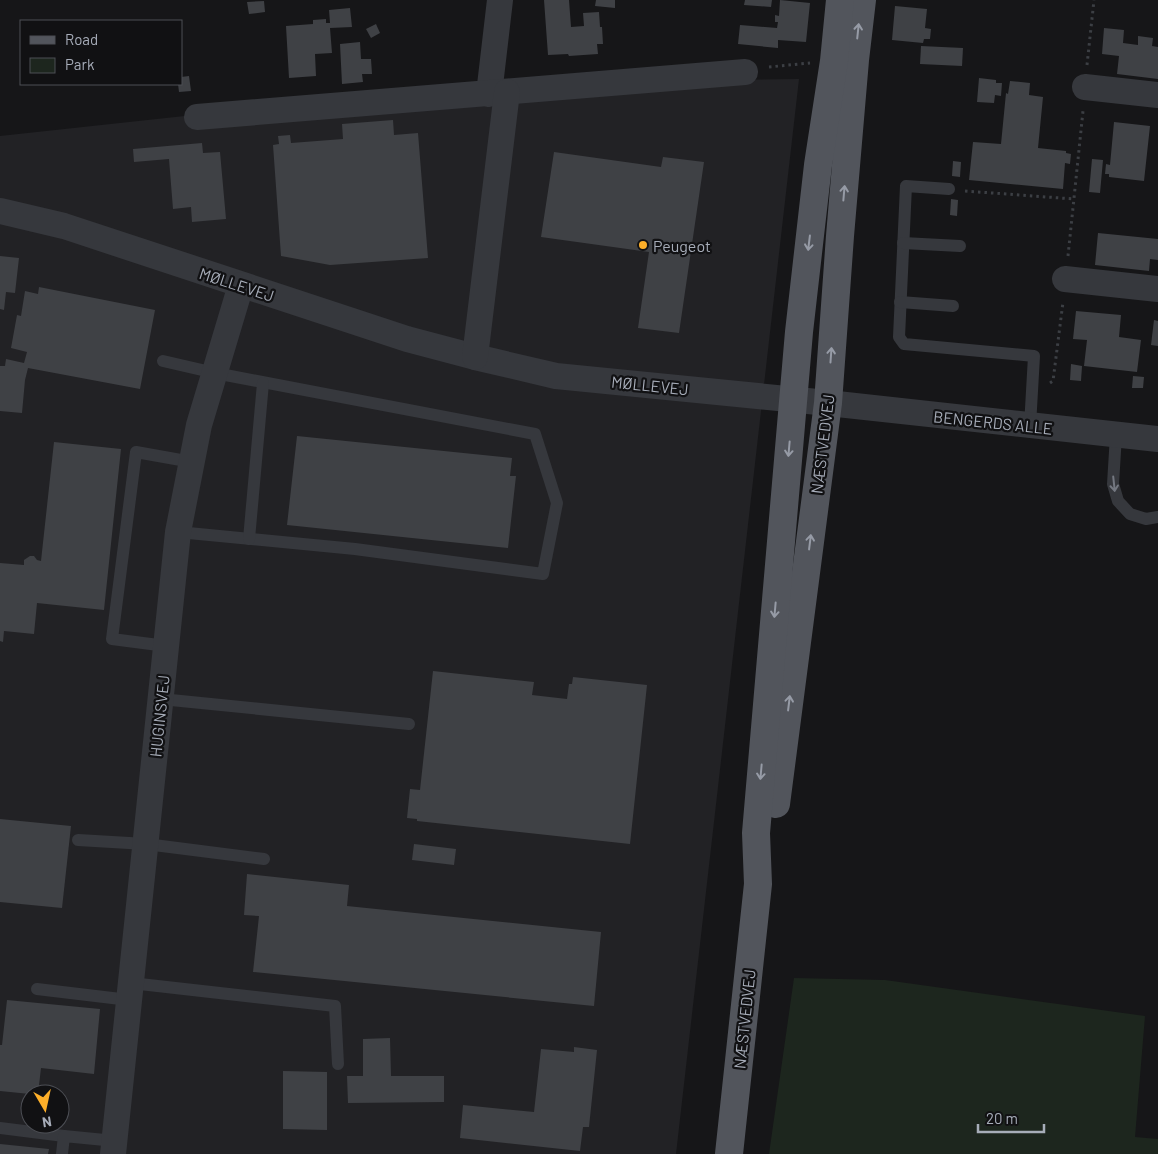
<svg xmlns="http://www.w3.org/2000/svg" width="1158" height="1154" viewBox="0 0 1158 1154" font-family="Barlow,sans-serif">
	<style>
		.built { fill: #222225; fill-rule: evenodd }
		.green { fill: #1d261e }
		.building { fill: #3f4145 }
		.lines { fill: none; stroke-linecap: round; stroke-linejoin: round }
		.path { stroke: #3c3f44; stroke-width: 3; stroke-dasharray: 2.5 4; stroke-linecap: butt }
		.service { stroke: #36383d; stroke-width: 12 }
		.minor { stroke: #36383d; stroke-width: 26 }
		.primary { stroke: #52555c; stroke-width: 28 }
		.oneway { stroke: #969ba6 }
		.oneway2 { stroke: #747881 }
		.poi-dot { fill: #fdaf29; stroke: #111113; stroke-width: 2 }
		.labels { text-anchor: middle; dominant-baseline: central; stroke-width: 4.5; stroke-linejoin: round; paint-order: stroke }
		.poi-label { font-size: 16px; fill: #a7adb9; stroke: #111113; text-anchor: start }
		.street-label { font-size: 16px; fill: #a7adb9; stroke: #111113 }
	</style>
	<rect width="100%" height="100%" fill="#161618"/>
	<path class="built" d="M799,79L676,1154H0V136L479,84ZM30,1094H60V1124H30Z"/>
	<path class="green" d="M794,978L885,980L1145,1016L1135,1137L1158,1139V1154H769Z"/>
	<g class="building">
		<path d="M544,0H569L571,27L584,26L583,13L599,12L600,27H602L603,44H597L598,54L569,56L568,54L548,55Z"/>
		<path d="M596,0H615V8L595,6Z"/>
		<path d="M745,0H772L771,7L744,5Z"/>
		<path d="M780,0L810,3L806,42L778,40V48L738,44L740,25L777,28L778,22H775V15L779,16Z"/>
		<path d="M264,1L265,12L249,14L247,2Z"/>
		<path d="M895,6L927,9L925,28L931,29L930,39H924L923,43L892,40Z"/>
		<path d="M350,8L352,27L330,28L332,53L315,54L316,76L289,78L286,26L313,24V20L326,19V23H330L329,10Z"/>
		<path d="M376,24L380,33L371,38L366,29Z"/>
		<path d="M1104,28L1124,30L1123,43L1138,45V36L1153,38L1152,46L1158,47V79L1117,74L1119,56L1102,54Z"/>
		<path d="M360,42L361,59H371L372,74H362L363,82L342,84L340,44Z"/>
		<path d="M921,46L963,48L962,66L920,64Z"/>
		<path d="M189,76L191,91L179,92L178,84H181V77Z"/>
		<path d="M979,78L996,80V83H1002L1001,96L995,95L994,103L977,102Z"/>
		<path d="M1010,81L1030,83L1029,95L1043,97L1038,148L1066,151V153L1071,154L1070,164L1065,163L1063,189L969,180L973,142L1001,144L1006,93L1008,94Z"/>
		<path d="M393,120L394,135L418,133L428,258L330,265L281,256L273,145L279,144L278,136L290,135L291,143L343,139L342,124Z"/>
		<path d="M1114,122L1150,126L1144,181L1109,177V174H1105L1106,164L1110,165Z"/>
		<path d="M202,143L203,153L220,152L226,219L192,222L191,207L173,209L169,159L134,162L133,149Z"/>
		<path d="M554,152L661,167L663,157L704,162L679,333L638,328L649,252L541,237Z"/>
		<path d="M1092,159L1103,160L1100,193L1089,192Z"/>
		<path d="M953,161L961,162L960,177L952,176Z"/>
		<path d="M951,199L958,200L957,216L950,215Z"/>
		<path d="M1098,233L1158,239V260L1150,259L1149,271L1095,265Z"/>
		<path d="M0,256L19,258L15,293L6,292L4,310L0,309Z"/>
		<path d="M39,287L155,310L140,389L28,368L25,380L22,413L0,411V366H5L6,359L24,363L27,352L11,348L17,315L21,316L25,291L38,294Z"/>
		<path d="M1076,311L1121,315L1119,337L1141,340L1137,372L1084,366L1087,340L1073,339Z"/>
		<path d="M1154,320L1158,321V346L1151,345Z"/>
		<path d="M1071,364L1082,366L1081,381L1070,380Z"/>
		<path d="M1133,376L1144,377L1143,388H1132Z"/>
		<path d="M297,436L512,458L510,476H516L508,548L287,525Z"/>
		<path d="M54,442L121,449L104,610L37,603L34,634L4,631L3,642L0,641V563L24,565V560L30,556H34L37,560L41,561Z"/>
		<path d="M433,671L534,682L532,695L567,699L569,684H572L573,677L647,685L630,844L417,821V819L407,818L410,789L420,790Z"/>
		<path d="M0,819L71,826L62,908L0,902Z"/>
		<path d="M414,844L456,849L454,865L412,860Z"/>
		<path d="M247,874L349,885L347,906L601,932L594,1006L253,972L259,916L244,915Z"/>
		<path d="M7,1000L100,1009L94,1074L41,1068L38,1094H30L0,1091V1045H2Z"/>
		<path d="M390,1038L391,1076H444V1102L348,1103L347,1076H363V1039Z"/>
		<path d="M574,1047L597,1050L589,1127H583L580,1151L460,1138L463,1105L534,1112L541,1049L574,1052Z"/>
		<path d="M283,1071L327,1072V1130L283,1129Z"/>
		<path d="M0,1144L49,1149L48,1154H0Z"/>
	</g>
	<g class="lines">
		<g class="path">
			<path d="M1087,65L1094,0"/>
			<path d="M769,67L810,63"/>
			<path d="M965,191L1074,199"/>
			<path d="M1068,256L1083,111"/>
			<path d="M1050,383L1053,381L1063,302"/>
		</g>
		<g class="service">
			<path d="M949,189L906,186L899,337L904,344L1034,356L1030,426"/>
			<path d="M903,243L960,246"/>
			<path d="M900,302L953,306"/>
			<path d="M163,361L215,373L535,434L557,503L543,574L355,549L178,532"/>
			<path d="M1116,435L1113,484L1118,501L1130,514L1146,519L1158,517"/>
			<path d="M249,539L263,383"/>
			<path d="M166,646L112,639L136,452L192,462"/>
			<path d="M161,699L409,724"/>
			<path d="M78,840L146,844L264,859"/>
			<path d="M131,983L335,1006L338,1064"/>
			<path d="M37,989L129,1000"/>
			<path d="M0,1128L64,1136"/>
			<path d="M62,1154L64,1136L115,1141"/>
		</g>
		<g class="minor">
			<path d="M1085,87L1158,95"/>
			<path d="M489,94L500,0"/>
			<path d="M197,117L745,72"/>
			<path d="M0,211L64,226L407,339L475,357L556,376L828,403L1158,439"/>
			<path d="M1065,279L1158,289"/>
			<path d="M475,357L507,92"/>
			<path d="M113,1154L178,532L199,425L241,285"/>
		</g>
		<g class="primary">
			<path d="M776,804L828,403L840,236L855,60L862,0"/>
			<path d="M729,1154L758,884L756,833L799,332L818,165L834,61L840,0"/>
		</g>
	</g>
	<defs><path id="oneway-shaft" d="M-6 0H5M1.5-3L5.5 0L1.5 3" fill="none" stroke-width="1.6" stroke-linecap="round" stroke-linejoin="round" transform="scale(1.25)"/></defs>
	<g class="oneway">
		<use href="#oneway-shaft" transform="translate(858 31) rotate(-84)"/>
		<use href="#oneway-shaft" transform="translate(844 193) rotate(-85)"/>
		<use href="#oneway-shaft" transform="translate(809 243) rotate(97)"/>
		<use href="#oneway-shaft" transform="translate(831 355) rotate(-86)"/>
		<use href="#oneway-shaft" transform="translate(789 449) rotate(95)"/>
		<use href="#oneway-shaft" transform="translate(810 542) rotate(-83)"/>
		<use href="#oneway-shaft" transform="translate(775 610) rotate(95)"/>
		<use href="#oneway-shaft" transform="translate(789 703) rotate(-83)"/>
		<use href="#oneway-shaft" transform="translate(761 772) rotate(95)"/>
	</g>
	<use class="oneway2" href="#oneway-shaft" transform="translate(1114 484) rotate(84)"/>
	<circle class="poi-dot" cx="643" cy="245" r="5"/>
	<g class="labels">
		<g class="poi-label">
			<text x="653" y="245">Peugeot</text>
		</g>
		<g class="street-label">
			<text transform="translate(237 284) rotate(18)">MØLLEVEJ</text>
			<text transform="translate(650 385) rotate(6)">MØLLEVEJ</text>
			<text transform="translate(993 422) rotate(6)">BENGERDS ALLE</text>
			<text transform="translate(822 444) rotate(-83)">NÆSTVEDVEJ</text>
			<text transform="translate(159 716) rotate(-84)">HUGINSVEJ</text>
			<text transform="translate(744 1019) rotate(-84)">NÆSTVEDVEJ</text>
		</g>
	</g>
	<rect x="20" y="20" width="162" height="65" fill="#111113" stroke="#4d4f55"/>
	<rect x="30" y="36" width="25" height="8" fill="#52555c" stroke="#4d4f55"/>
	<text x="65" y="45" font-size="15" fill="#a7adb9">Road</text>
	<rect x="30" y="58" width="25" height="15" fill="#1d261e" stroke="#4d4f55"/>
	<text x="65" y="70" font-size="15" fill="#a7adb9">Park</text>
	<g transform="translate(45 1109) rotate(171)"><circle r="24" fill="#111113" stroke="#4d4f55"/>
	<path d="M0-4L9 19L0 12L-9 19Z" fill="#fdaf29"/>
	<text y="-8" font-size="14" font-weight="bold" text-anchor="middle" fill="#a7adb9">N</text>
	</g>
	<path d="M978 1124v8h66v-8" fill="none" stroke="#a7adb9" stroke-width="2.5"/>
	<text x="986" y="1124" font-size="15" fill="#a7adb9" stroke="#111113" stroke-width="4" paint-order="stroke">20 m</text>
</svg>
